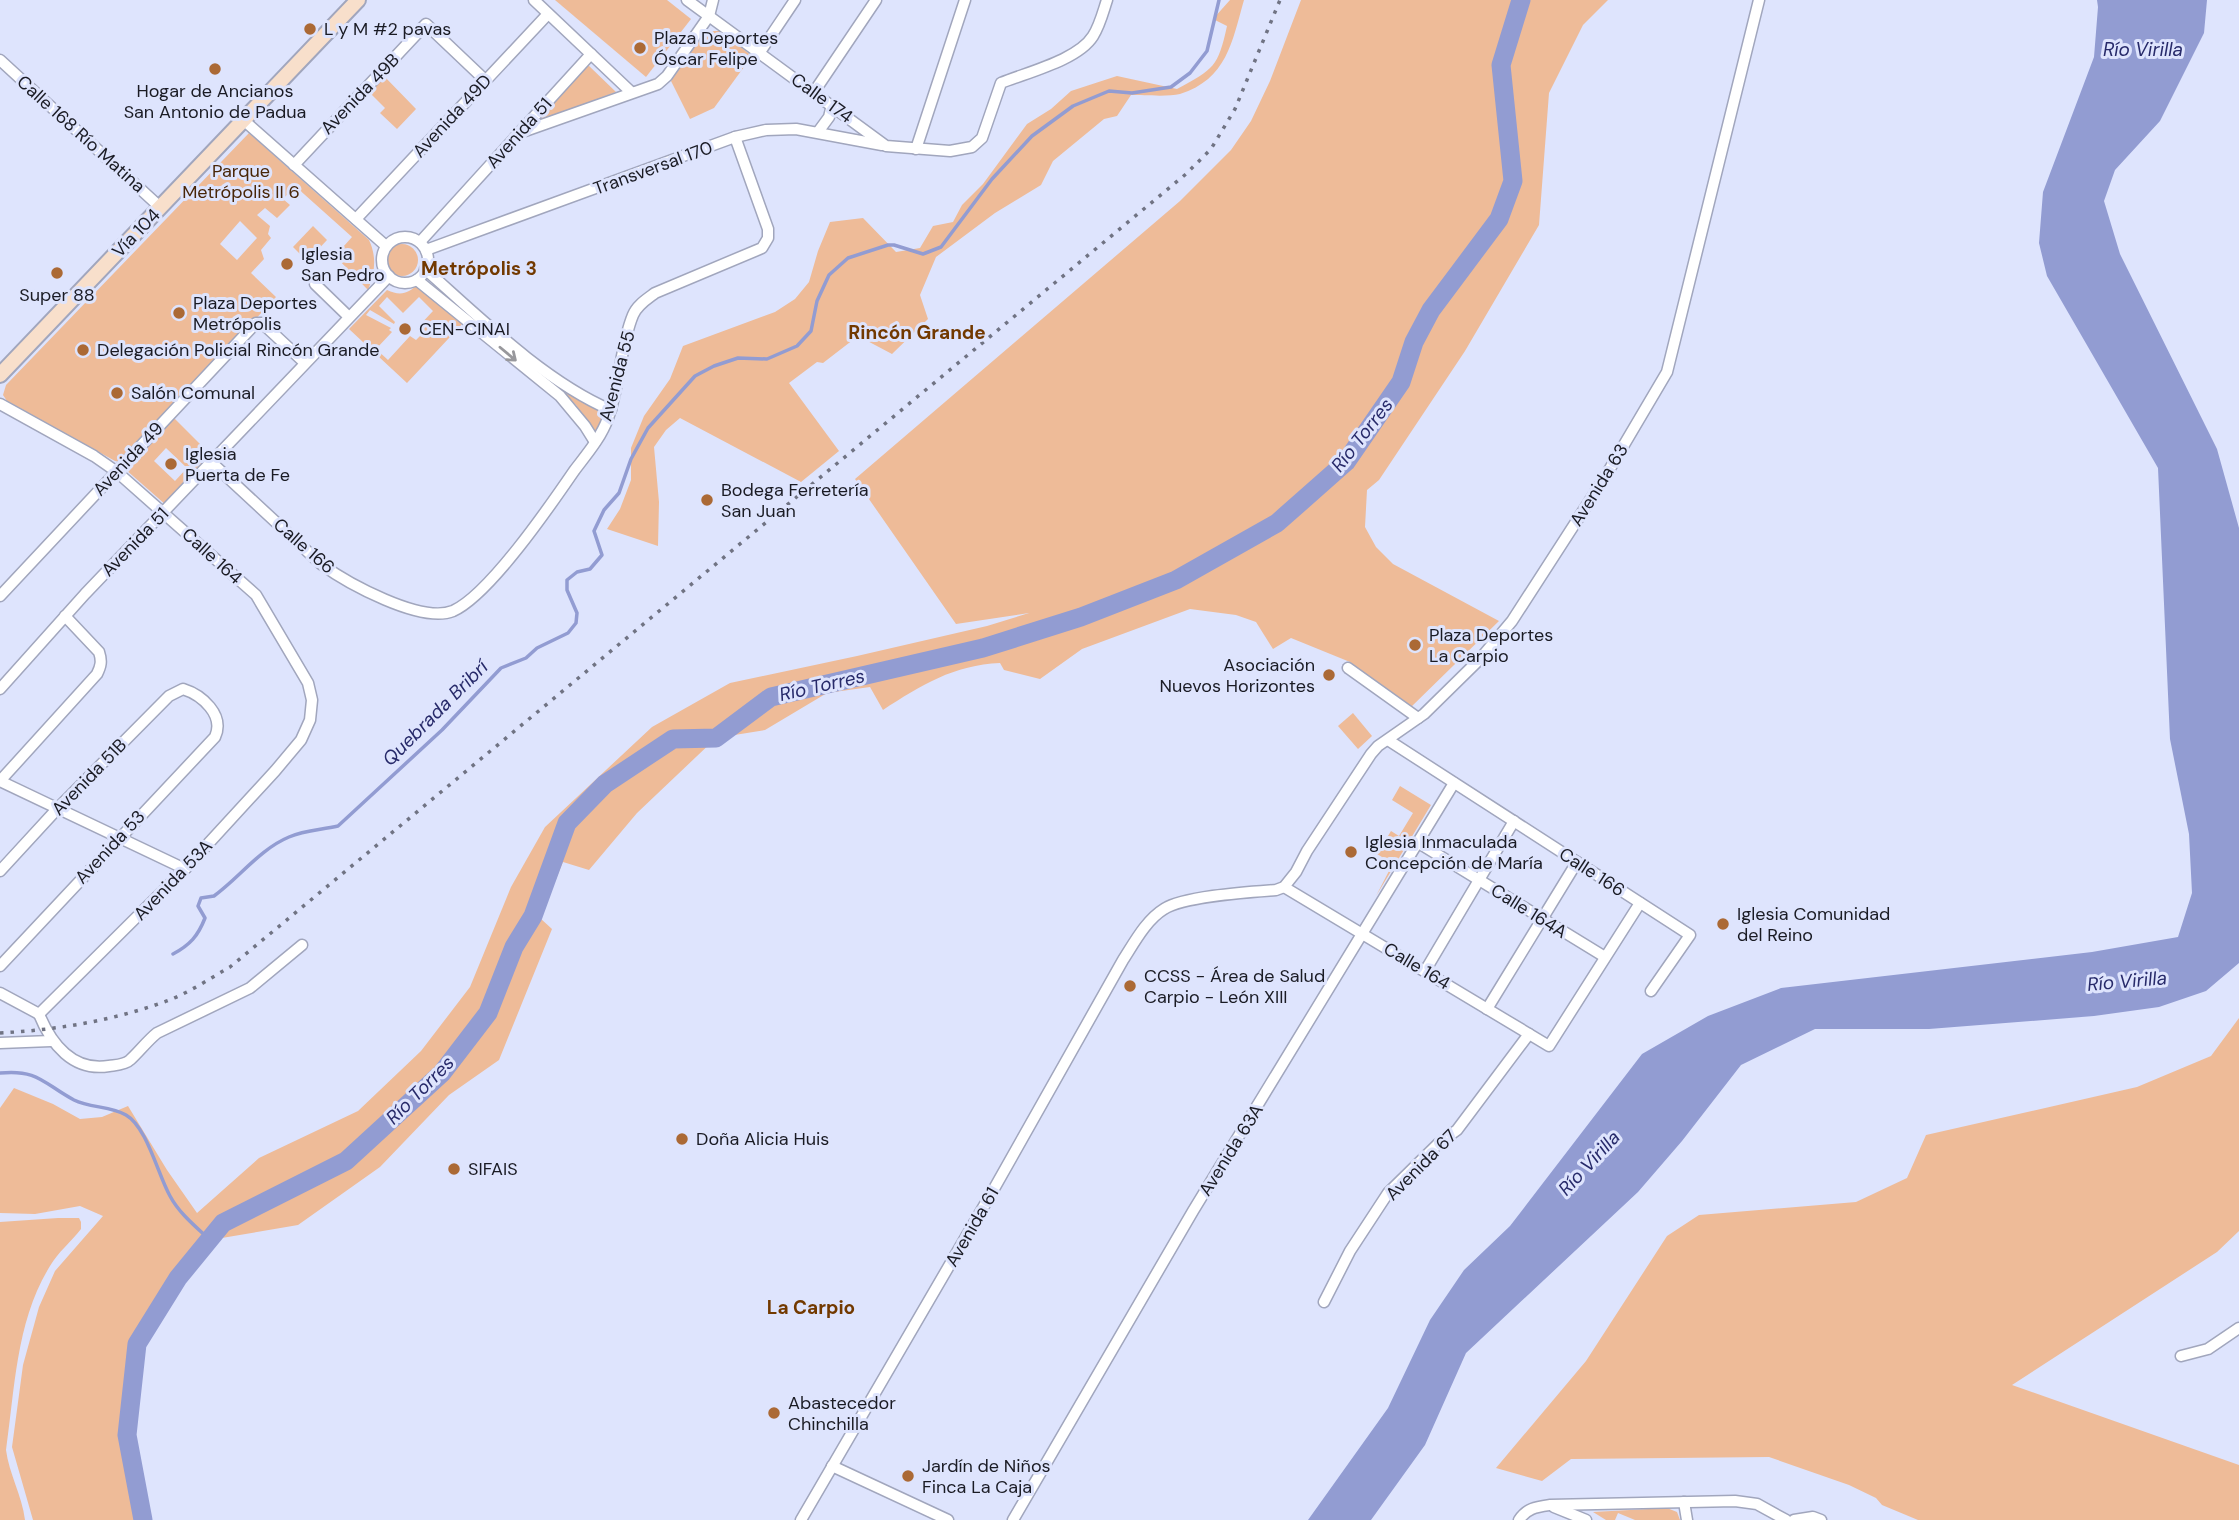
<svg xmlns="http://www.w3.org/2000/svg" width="2239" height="1520" viewBox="0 0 2239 1520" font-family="'DM Sans',sans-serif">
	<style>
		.green { fill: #eebb98; fill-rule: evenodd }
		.water { fill: #929cd2 }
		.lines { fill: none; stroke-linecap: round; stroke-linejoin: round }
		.stream { stroke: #929cd2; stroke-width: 3.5 }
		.river { stroke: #929cd2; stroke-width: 19 }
		.street-casing { stroke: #a1a6bd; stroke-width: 13 }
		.secondary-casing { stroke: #a1a6bd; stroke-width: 18 }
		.street { stroke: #fff; stroke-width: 10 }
		.secondary { stroke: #f8dfcb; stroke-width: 14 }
		.rail { stroke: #707383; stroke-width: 3.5; stroke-dasharray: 3.5 7; stroke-linecap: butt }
		.oneway { stroke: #98989c }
		.poi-dot { fill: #ab6935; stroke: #dee4fd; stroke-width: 2.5 }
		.labels { text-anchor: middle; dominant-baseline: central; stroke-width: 6; stroke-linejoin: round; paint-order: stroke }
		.poi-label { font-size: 18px; fill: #1a1b24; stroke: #dee4fd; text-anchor: start }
		.street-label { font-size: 18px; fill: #1a1b24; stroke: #dee4fd }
		.park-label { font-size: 18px; fill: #482507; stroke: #dee4fd }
		.water-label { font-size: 19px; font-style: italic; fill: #272a6a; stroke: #dee4fd }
		.neighbourhood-label { font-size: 19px; font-weight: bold; fill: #723900; stroke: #dee4fd }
	</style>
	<rect width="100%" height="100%" fill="#dee4fd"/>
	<g class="green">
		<path d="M555,0H667L691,19L646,77Z"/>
		<path d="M1230,0H1244C1232,42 1227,79 1180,94C1168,97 1144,95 1131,95L1117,116L1104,119L1053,161L1041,185L995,213L936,257L920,295L928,319L892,354L858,336L823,363L817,362L789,383L839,451L801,482L680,418L666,430L654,447L659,502L658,546L607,529L620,509L631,480V448L644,416L670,379L683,346L775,312L795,299L809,282L818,251L830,222L863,218L896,252L920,248L933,226L953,222L962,205L983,184L1027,124L1051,109L1071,91L1117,76L1177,89C1214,69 1218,67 1227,26L1213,19Z"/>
		<path d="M1301,0H1608L1583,25L1549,93L1539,225L1465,351L1379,480L1367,490L1365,527L1376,547L1393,564L1499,621L1409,709L1350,662L1291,638L1273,649L1256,622L1236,615L1190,609L1082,649L1040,679L1004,670L1000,663C954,665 921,685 883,710L870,687L827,693L765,730L716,738L637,813L589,870L563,862L540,918L552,929L499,1060L449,1095L380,1167L298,1225L210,1240L178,1278L137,1344L127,1435L143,1520H33L12,1447L23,1365L39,1307L55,1271L103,1216L80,1206L35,1214L0,1213V1108L14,1088L53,1104L80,1119L102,1117L128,1106L167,1170L197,1213L259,1158L358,1111L421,1051L470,987L511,887L545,827L652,727L730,683L857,656L987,626L1029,613L956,624L855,479L1180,201L1231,150L1251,121L1270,81Z"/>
		<path d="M709,31H720L752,56L714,108L690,119L671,81L704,34Z"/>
		<path d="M587,64L616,92L529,125Z"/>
		<path d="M383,75L416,109L397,129L380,113L385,108L368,91Z"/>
		<path d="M249,133L369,240C377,257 375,273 368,290L335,256L352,237L295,186L283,199L290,205L277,218L265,208L257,215L270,226L268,234L271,238L261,250L264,259L251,273L276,297L126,459L120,462L115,461L7,401L3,395L6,385ZM240,221L257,238L237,260L220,244Z"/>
		<path d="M313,226L327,240L311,257L304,258L293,247Z"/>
		<circle cx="402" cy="260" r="16"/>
		<path d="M418,284L463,323L407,383L349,329L387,290C400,296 408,294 418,284ZM387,297L403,313L419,297L433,311L418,327L423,333L416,340L410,336L388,360L376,349L392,332L389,330L391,328L366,315L370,310L394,324L395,322L379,306Z"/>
		<path d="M555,382L608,411L601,426L595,435L576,405L553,385Z"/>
		<path d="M174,418L212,456L166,505L125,469ZM166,448L187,468L175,481L154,461Z"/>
		<path d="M1353,713L1372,736L1358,749L1338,726Z"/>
		<path d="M1400,786L1431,805L1376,896L1390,869L1379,862L1382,857L1377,854L1391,831L1399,836L1413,813L1392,800Z"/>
		<path d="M2239,1018V1231L2217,1252L2012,1385L2239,1465V1520H1918L1882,1505L1876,1498L1849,1485L1769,1457L1571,1459L1542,1481L1496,1468L1586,1361L1667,1236L1699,1215L1856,1202L1907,1178L1926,1135L2137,1087L2211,1056Z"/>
		<path d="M58,1218H79L81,1222V1229C71,1242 58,1252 50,1266C16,1321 15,1388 6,1450C9,1474 22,1495 25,1520H0V1222Z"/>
		<path d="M1667,1508L1677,1512L1680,1520H1635L1618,1513L1615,1520H1606L1593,1512Z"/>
	</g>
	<path class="water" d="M2097,0H2207L2204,33L2160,121L2115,170L2104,201L2120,254L2217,449L2239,528V963L2206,991L2159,1007L2094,1016L1929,1029H1815L1741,1065L1682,1141L1638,1192L1466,1353L1425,1445L1371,1520H1308L1388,1408L1430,1320L1464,1270L1510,1226L1642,1054L1708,1016L1781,988L2092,952L2178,937L2192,893L2189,834L2170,739L2158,468L2047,276L2039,243L2043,192L2094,57L2098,7Z"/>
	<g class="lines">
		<g class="stream">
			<path d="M173,954C190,945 198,936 205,918L198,906L201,898L214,896C239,878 260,849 289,837C305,830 321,830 338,826L442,730L501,668L526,658L537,648L568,633L576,623L577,613L567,590V580L577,572L590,569L602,555L594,531L604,510L619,493L631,459L648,428L695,376L714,366L738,358L767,359L797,346L811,331L817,301L829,275L848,258L888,245H894L923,254L941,247L992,179L1032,136L1073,106L1109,91L1132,93L1171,87L1190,73L1207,51L1219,0"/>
			<path d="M0,1073C38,1069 44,1084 74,1100C90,1108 111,1106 126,1115C147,1127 158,1175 170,1196C179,1213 195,1226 210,1240"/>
		</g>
		<path class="river" d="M143,1520L127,1435L137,1344L178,1278L223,1223L346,1161L442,1073L488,1013L514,947L533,916L567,823L605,784L673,739L716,738L771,697L983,648L1081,617L1176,580L1277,523L1346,462L1401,382L1414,342L1431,310L1499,219L1513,181L1501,65L1521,0"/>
		<defs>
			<g id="street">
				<path d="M534,0L631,92"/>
				<path d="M687,0L886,146L950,151L972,147L982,138L1001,83C1028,72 1078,60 1093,36C1100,25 1103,12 1107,0"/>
				<path d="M760,52L795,0"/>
				<path d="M0,60L161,208"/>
				<path d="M814,92L876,0"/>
				<path d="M240,117L386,246"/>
				<path d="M522,132L658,84L667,76L709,16L713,0"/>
				<path d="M818,132L829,117L832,105"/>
				<path d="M916,149L965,0"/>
				<path d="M294,165L426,24L485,80"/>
				<path d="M356,219L548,14"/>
				<circle cx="405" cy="260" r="23"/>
				<path d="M420,242L591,54"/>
				<path d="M426,250L735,137L766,130L796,129L882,145"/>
				<path d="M425,269C479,317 545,382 611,410"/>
				<path d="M417,280L560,396L585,426L595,442"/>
				<path d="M315,284L349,317"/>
				<path d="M0,404L94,456L117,472L256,595L308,683L312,700L310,720L301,740L275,771L185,869L39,1014"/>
				<path d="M211,462L321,564C347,583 421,624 453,611C489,595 550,506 574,471C586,455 601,438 608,418C620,386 620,346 633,315C637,305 647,299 655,293L762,248L768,238V229L735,137"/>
				<path d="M0,596L256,323H262L305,363"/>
				<path d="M1348,668L1418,718"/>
				<path d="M0,689L85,594L389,276"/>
				<path d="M1388,740L1690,935L1651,991"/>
				<path d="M0,781L97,674C101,666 102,661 99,652L65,616"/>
				<path d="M0,781L185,869"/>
				<path d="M1417,842L1605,957"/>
				<path d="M0,871L58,808L169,696L183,689C202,695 225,715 215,737L0,966"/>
				<path d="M1284,887L1549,1046L1640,903"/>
				<path d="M1425,971L1514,821"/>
				<path d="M0,993L39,1014"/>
				<path d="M1487,1009L1577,862"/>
				<path d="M39,1014C51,1044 73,1072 109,1066C115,1065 125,1065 130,1060C139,1052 147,1041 157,1033L250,988L302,945"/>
				<path d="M0,1043L51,1041"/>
				<path d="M1324,1302L1350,1251L1388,1193L1439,1143L1457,1130L1529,1034"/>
				<path d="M2181,1356L2208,1349L2239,1328"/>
				<path d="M832,1466L948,1520"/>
				<path d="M1684,1502L1687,1520"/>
				<path d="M1554,1507L1586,1520"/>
				<path d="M801,1520L995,1187L1123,960C1134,943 1146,920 1164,909C1184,896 1250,892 1276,890L1284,887L1296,872L1307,851L1371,754L1378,746L1424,714L1480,659L1512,621L1605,477L1667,372L1759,0"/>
				<path d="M1013,1520L1193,1211L1454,783"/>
				<path d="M1519,1520C1527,1508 1536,1507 1550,1505L1735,1501L1757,1504L1786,1520"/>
				<path d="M1794,1520L1813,1517L1821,1520"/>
			</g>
			<path id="secondary" d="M0,375L358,0"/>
		</defs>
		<use href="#street" class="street-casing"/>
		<use href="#secondary" class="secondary-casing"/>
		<use href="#street" class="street"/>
		<use href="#secondary" class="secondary"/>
		<path class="rail" d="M0,1033C56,1030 111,1021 164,1002C187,994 209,979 230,967L1186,174L1211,149L1235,109L1280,0"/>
	</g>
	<defs><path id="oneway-shaft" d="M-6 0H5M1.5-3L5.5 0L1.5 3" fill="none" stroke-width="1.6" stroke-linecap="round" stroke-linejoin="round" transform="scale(1.75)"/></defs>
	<use class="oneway" href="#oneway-shaft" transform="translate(508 354) rotate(40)"/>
	<g class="poi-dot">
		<circle cx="310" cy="29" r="7"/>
		<circle cx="640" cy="48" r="7"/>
		<circle cx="215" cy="69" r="7"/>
		<circle cx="287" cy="264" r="7"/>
		<circle cx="57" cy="273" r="7"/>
		<circle cx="179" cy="313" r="7"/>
		<circle cx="405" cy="329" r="7"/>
		<circle cx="83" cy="350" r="7"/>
		<circle cx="117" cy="393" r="7"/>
		<circle cx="171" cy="464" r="7"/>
		<circle cx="707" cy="500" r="7"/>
		<circle cx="1415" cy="645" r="7"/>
		<circle cx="1329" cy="675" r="7"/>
		<circle cx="1351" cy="852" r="7"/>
		<circle cx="1723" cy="924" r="7"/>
		<circle cx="1130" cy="986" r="7"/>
		<circle cx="682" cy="1139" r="7"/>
		<circle cx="454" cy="1169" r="7"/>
		<circle cx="774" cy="1413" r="7"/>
		<circle cx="908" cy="1476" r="7"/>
	</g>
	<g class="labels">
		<g class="poi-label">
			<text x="324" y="29">L y M #2 pavas</text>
			<text x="654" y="38">Plaza Deportes<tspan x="654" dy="21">Óscar Felipe</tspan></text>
			<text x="215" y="91" text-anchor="middle">Hogar de Ancianos<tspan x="215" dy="21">San Antonio de Padua</tspan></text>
			<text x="301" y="254">Iglesia<tspan x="301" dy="21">San Pedro</tspan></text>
			<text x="57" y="295" text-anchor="middle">Super 88</text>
			<text x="193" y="303">Plaza Deportes<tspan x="193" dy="21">Metrópolis</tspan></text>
			<text x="419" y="329">CEN-CINAI</text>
			<text x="97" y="350">Delegación Policial Rincón Grande</text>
			<text x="131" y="393">Salón Comunal</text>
			<text x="185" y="454">Iglesia<tspan x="185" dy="21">Puerta de Fe</tspan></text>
			<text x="721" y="490">Bodega Ferretería<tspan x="721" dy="21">San Juan</tspan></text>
			<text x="1429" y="635">Plaza Deportes<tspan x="1429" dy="21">La Carpio</tspan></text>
			<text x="1315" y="665" text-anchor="end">Asociación<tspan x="1315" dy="21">Nuevos Horizontes</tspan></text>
			<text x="1365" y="842">Iglesia Inmaculada<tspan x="1365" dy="21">Concepción de María</tspan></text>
			<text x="1737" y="914">Iglesia Comunidad<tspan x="1737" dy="21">del Reino</tspan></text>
			<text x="1144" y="976">CCSS - Área de Salud<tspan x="1144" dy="21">Carpio - León XIII</tspan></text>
			<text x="696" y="1139">Doña Alicia Huis</text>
			<text x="468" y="1169">SIFAIS</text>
			<text x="788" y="1403">Abastecedor<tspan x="788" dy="21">Chinchilla</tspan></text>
			<text x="922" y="1466">Jardín de Niños<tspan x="922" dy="21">Finca La Caja</tspan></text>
		</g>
		<g class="street-label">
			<text transform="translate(360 94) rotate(-46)">Avenida 49B</text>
			<text transform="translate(822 98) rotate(36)">Calle 174</text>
			<text transform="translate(452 116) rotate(-47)">Avenida 49D</text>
			<text transform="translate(519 133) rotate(-48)">Avenida 51</text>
			<text transform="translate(81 134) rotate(42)">Calle 168 Río Matina</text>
			<text transform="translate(653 168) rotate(-20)">Transversal 170</text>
			<text transform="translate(136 233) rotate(-46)">Vía 104</text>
			<text transform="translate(617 376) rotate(-75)">Avenida 55</text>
			<text transform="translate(128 459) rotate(-47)">Avenida 49</text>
			<text transform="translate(1599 485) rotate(-58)">Avenida 63</text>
			<text transform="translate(135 542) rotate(-46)">Avenida 51</text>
			<text transform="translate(304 546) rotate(41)">Calle 166</text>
			<text transform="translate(212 556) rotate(42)">Calle 164</text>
			<text transform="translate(89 777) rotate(-46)">Avenida 51B</text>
			<text transform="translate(110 847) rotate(-47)">Avenida 53</text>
			<text transform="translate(1592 872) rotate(33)">Calle 166</text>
			<text transform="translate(173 880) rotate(-46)">Avenida 53A</text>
			<text transform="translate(1529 911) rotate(32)">Calle 164A</text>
			<text transform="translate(1417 966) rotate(31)">Calle 164</text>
			<text transform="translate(1231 1150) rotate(-58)">Avenida 63A</text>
			<text transform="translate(1421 1165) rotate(-45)">Avenida 67</text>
			<text transform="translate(972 1227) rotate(-60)">Avenida 61</text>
		</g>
		<g class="park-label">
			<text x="241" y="171">Parque<tspan x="241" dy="21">Metrópolis II 6</tspan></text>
		</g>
		<g class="water-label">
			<text x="2143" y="49">Río Virilla</text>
			<text transform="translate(1362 435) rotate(-52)">Río Torres</text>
			<text transform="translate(822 685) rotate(-13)">Río Torres</text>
			<text transform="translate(435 713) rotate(-45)">Quebrada Bribrí</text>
			<text transform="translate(2127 981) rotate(-5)">Río Virilla</text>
			<text transform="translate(420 1090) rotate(-45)">Río Torres</text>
			<text transform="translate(1589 1163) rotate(-47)">Río Virilla</text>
		</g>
		<g class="neighbourhood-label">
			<text x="479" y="268">Metrópolis 3</text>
			<text x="917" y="332">Rincón Grande</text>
			<text x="811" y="1307">La Carpio</text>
		</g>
	</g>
</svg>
